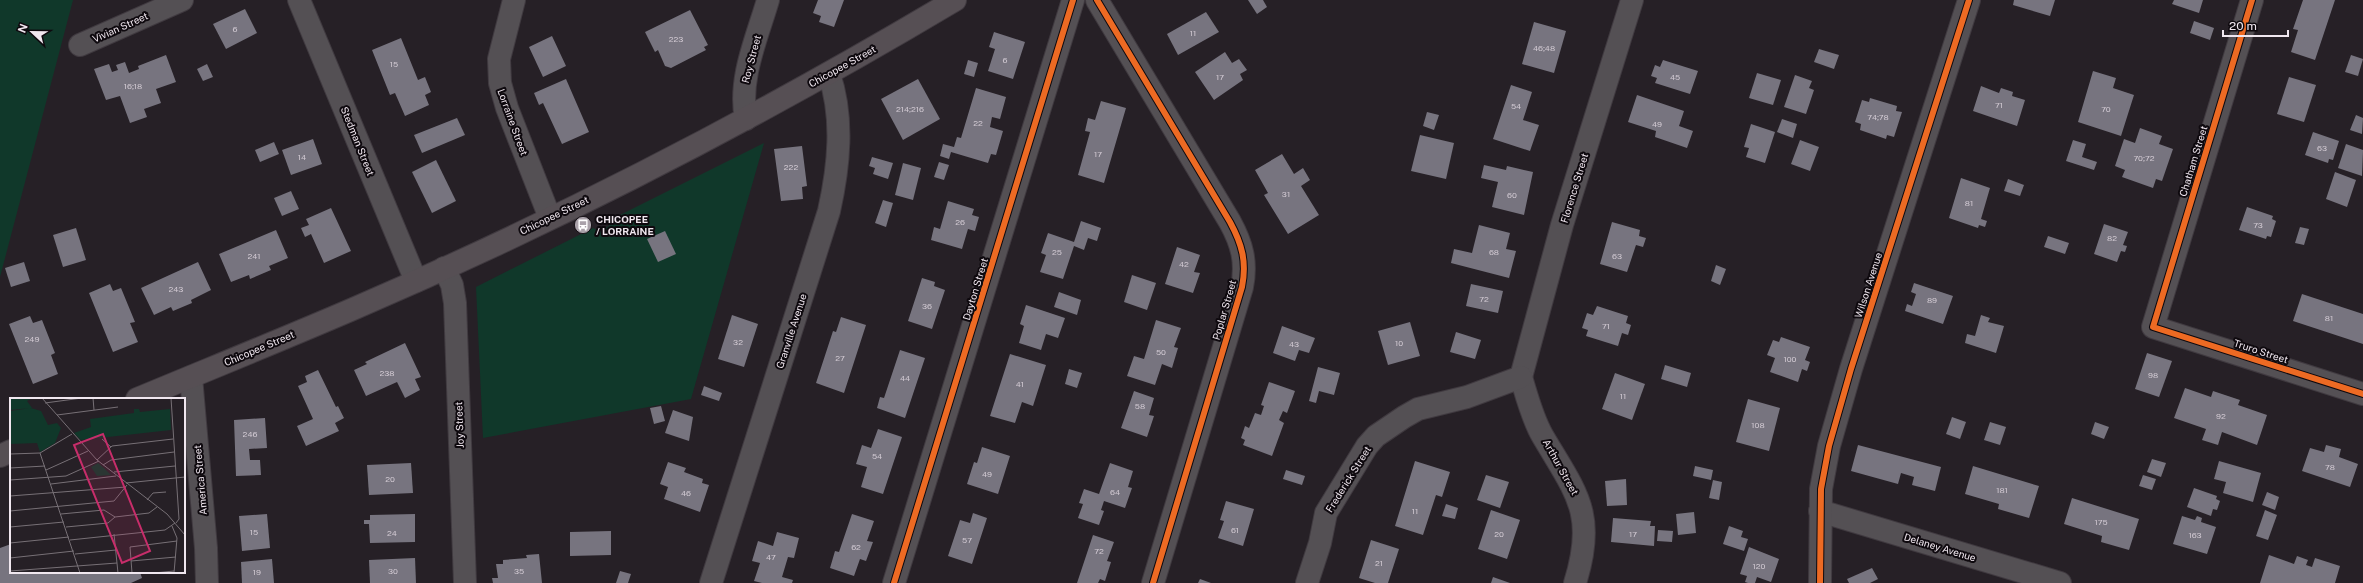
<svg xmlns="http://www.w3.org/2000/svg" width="2363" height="583" viewBox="0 0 2363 583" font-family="'Public Sans',sans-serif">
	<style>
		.green { fill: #10382a }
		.building { fill: #77747f }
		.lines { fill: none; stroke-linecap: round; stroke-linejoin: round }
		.minor-casing { stroke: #403a40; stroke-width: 24 }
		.secondary-casing { stroke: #403a40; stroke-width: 24 }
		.minor { stroke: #545054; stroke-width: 22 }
		.secondary { stroke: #564f54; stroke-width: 22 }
		.cycleway-casing { stroke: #0e090e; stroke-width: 8 }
		.cycleway { stroke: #ed6a23; stroke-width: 6 }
		.labels { text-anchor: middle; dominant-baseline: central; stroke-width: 4; stroke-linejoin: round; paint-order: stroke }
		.number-label { font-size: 8px; fill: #d2cad3 }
		.street-label { font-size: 10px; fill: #f0e7ef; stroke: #0e090e }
		.poi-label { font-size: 10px; font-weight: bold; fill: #f0e7ef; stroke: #0e090e; text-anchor: start }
		.inset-road { fill: none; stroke: #777076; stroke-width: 1 }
		.view { fill: #c72d6a; fill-opacity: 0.15; stroke: #c72d6a; stroke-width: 2 }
		.inset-edge { fill: none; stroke: #f0e7ef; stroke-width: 2 }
	</style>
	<rect width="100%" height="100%" fill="#262026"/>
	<g class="green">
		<path d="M0,0H73L0,277Z"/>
		<path d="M764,143L691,399L483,438L476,287L593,228L599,231L609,226L610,220Z"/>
	</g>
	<g class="building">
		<path d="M818,0H844L834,27L819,22L821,16L813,13Z"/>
		<path d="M1248,0H1263L1267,7L1257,14Z"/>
		<path d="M2014,0H2055L2050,16L2013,5Z"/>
		<path d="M2174,0H2203L2199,13L2172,4Z"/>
		<path d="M2303,0H2335L2315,60L2291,52L2298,30L2293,29Z"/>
		<path d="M245,9L257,33L226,49L213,24Z"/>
		<path d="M690,10L708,45L704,47L706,50L671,68L665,66L658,50L655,52L645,32Z"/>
		<path d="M1206,12L1219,32L1178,55L1167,34Z"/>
		<path d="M2194,21L2214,28L2210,40L2190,33Z"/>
		<path d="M1534,22L1566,31L1554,73L1522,64Z"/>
		<path d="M994,32L1025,42L1013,79L988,71L995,49L989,47Z"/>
		<path d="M552,36L566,66L543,77L529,47Z"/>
		<path d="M401,38L418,80L425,77L431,92L425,95L429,105L405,116L395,93L390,95L372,50Z"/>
		<path d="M1819,49L1839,55L1834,69L1814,62Z"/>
		<path d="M1225,52L1232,63L1239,59L1247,70L1240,74L1243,80L1214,100L1195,72Z"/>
		<path d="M166,55L176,82L156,89L161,103L144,109L147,117L130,123L120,96L106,100L94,69L109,64L112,72L118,70L116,65L125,62L129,73L139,69L138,66Z"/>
		<path d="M2351,55L2363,59L2358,76L2345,72Z"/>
		<path d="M968,60L978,63L974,77L964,74Z"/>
		<path d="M1663,60L1698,71L1690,94L1655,83L1657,78L1651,76L1655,65L1660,67Z"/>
		<path d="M207,64L213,77L203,81L197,69Z"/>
		<path d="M2093,71L2116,78L2113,88L2134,95L2121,136L2078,122Z"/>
		<path d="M1757,73L1781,80L1773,105L1749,98Z"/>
		<path d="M1795,75L1812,81L1809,88L1814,90L1806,114L1784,107Z"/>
		<path d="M2289,77L2316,85L2304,122L2277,114Z"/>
		<path d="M566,79L589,132L562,144L543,103L539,105L534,93Z"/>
		<path d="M918,79L940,119L903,140L881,99Z"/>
		<path d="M1511,85L1532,92L1523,120L1539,125L1530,151L1493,139Z"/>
		<path d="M1981,86L1999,93L2001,88L2013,92L2012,96L2025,100L2017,126L1973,111Z"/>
		<path d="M976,88L1006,97L1000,119L992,117L990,127L1003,131L996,155L991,154L988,163L951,152L949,159L940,156L943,144L954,147L957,137L961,138Z"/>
		<path d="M1637,95L1684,111L1679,126L1693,131L1687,148L1655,137L1656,131L1628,122Z"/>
		<path d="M1870,98L1897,106L1896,111L1902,112L1894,137L1887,135L1886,139L1860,130L1861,124L1855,122L1862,100L1869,102Z"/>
		<path d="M1101,101L1126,108L1104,183L1078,175L1090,132L1085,131L1088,118L1095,120Z"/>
		<path d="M1427,112L1439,115L1434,130L1423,126Z"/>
		<path d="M2356,115L2363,118L2362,134L2350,130Z"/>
		<path d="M457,118L465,135L422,153L414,135Z"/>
		<path d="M1782,119L1797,124L1793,138L1777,132Z"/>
		<path d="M1751,124L1775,132L1765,163L1746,157L1749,148L1744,147Z"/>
		<path d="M2140,128L2162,136L2159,144L2173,149L2162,181L2156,179L2153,188L2122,177L2125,170L2115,166L2124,139L2135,143Z"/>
		<path d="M2313,132L2339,141L2333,160L2329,159L2328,163L2305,155Z"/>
		<path d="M1420,135L1454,143L1446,179L1411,171Z"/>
		<path d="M313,139L322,164L291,175L282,150Z"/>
		<path d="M1800,140L1819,147L1810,171L1791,164Z"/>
		<path d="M2073,140L2086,144L2082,157L2097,162L2094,170L2066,161Z"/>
		<path d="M274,142L279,154L260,162L255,150Z"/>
		<path d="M2346,144L2363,150L2362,176L2338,168Z"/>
		<path d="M802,146L807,186L802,187L803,199L781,201L774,149Z"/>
		<path d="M1282,154L1294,174L1303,168L1310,180L1301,186L1319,215L1288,234L1264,195L1268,193L1255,170Z"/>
		<path d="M872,157L893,163L888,179L873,174L875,168L869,166Z"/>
		<path d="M436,160L456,201L432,213L412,172Z"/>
		<path d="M939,162L949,165L944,180L934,177Z"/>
		<path d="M903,163L921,168L913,200L895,195Z"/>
		<path d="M1484,165L1506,170L1507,166L1533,172L1524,215L1492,207L1498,182L1481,178Z"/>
		<path d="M2335,172L2356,180L2347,207L2326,199Z"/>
		<path d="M1961,178L1990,188L1981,219L1987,221L1985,227L1979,225L1978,228L1949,218Z"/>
		<path d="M2008,179L2024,185L2020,196L2004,191Z"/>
		<path d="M291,191L299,209L282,216L274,198Z"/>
		<path d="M883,200L893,203L886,227L875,223Z"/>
		<path d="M948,201L974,209L972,215L979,217L975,231L968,229L962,249L931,240L934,227L940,229Z"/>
		<path d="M2247,207L2273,216L2272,219L2276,221L2271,237L2267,236L2266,239L2239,230Z"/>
		<path d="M331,208L351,251L324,263L311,234L305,237L301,228L309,225L306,219Z"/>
		<path d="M1081,221L1101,228L1097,241L1088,238L1084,250L1074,246L1063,279L1040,272L1046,255L1041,253L1048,233L1074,242Z"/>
		<path d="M1612,222L1640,230L1639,236L1646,238L1643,247L1636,245L1627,272L1600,264Z"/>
		<path d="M2104,224L2128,232L2123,245L2127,246L2125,252L2121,251L2117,262L2094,254Z"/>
		<path d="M1479,225L1510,233L1506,249L1516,251L1509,278L1451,263L1454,249L1472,253Z"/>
		<path d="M2300,227L2309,229L2304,245L2295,243Z"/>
		<path d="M76,228L86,260L63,267L53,235Z"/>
		<path d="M276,230L288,258L269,266L271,270L250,279L249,275L231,282L219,254Z"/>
		<path d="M665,231L676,254L658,262L647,239Z"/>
		<path d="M2048,236L2069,243L2065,254L2044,247Z"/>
		<path d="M1177,247L1200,255L1194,272L1200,273L1193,293L1165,284Z"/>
		<path d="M24,262L30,281L11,287L5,268Z"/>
		<path d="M198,262L211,290L191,300L192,303L173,311L171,307L154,315L141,288Z"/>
		<path d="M1716,265L1726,269L1720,285L1711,281Z"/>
		<path d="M1132,275L1156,283L1147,310L1124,302Z"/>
		<path d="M922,278L935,282L934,286L945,290L932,329L908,321Z"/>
		<path d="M1914,283L1953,296L1943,324L1905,311L1907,304L1912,306L1916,294L1911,292Z"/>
		<path d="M110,284L113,291L121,288L135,322L130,323L138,342L113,352L89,293Z"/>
		<path d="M1471,284L1503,291L1498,313L1466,306Z"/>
		<path d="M1059,292L1081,300L1077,315L1054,307Z"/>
		<path d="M2302,294L2363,314V344L2293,321Z"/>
		<path d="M1026,305L1065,318L1058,338L1046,334L1041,350L1019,343L1024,326L1020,324Z"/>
		<path d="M1597,306L1628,316L1626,323L1631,325L1628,335L1622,333L1618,346L1586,336L1588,330L1582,328L1587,313L1593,315Z"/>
		<path d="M732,315L758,324L744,367L718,359Z"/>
		<path d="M1981,315L1990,318L1988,322L2004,326L1996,353L1965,343L1967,334L1975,336Z"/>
		<path d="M30,316L33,323L42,320L55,353L51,355L58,374L33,384L9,324Z"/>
		<path d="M841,317L866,325L844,393L816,383L833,331L836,332Z"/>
		<path d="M1156,320L1181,328L1174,347L1178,348L1172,368L1162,364L1155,385L1127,376L1134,356L1144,359Z"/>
		<path d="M1410,322L1420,356L1388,365L1378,331Z"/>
		<path d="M1282,326L1315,338L1309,353L1299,350L1295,361L1273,353Z"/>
		<path d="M1456,332L1481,340L1475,359L1450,352Z"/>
		<path d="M1781,337L1810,347L1805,360L1810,362L1807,371L1802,369L1798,382L1770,372L1775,358L1767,355L1773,340L1779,342Z"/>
		<path d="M405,343L421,377L415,379L420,390L405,398L397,382L366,396L354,370L367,364L365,362Z"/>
		<path d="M900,350L925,358L905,418L877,408L880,397L884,398Z"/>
		<path d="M2147,353L2172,361L2159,397L2135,389Z"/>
		<path d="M1010,354L1046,365L1033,406L1022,402L1015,423L990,416Z"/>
		<path d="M1665,365L1691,373L1687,387L1661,379Z"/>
		<path d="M1318,367L1340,373L1334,395L1319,391L1316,403L1309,401Z"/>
		<path d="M1069,369L1082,373L1077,388L1065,384Z"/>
		<path d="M318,370L336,407L338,406L344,418L335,423L339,431L306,446L297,426L313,419L298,386L307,382L305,376Z"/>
		<path d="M1615,373L1645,384L1632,420L1602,409Z"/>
		<path d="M1269,382L1295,391L1287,413L1283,411L1279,420L1284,423L1272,456L1243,445L1245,440L1241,438L1245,426L1249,428L1255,413L1261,415L1264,406L1261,405Z"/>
		<path d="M704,386L722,393L719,401L701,395Z"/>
		<path d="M2185,388L2211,397L2213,391L2240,400L2238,405L2267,415L2257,445L2222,432L2218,445L2202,440L2206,429L2174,418Z"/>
		<path d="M1134,391L1154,398L1149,415L1154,416L1147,437L1121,428Z"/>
		<path d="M1748,399L1780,408L1769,451L1736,442Z"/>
		<path d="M661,406L665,421L654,424L650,408Z"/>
		<path d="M673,410L693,417L689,441L665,433Z"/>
		<path d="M1952,417L1966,422L1960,439L1946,434Z"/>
		<path d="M265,418L267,448L249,449L250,460H260L261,475L236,476L234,420Z"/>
		<path d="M1990,422L2006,427L2000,445L1984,440Z"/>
		<path d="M2095,422L2109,427L2104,439L2091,434Z"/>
		<path d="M878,429L902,437L883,494L861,487L867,467L856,464L862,445L871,448Z"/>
		<path d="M1858,445L1941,467L1935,491L1912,485L1914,477L1901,473L1898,484L1851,471Z"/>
		<path d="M2326,445L2341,449L2339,457L2358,464L2350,487L2302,471L2310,448L2324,452Z"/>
		<path d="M982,447L1010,456L998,494L967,484L974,462L977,463Z"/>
		<path d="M2152,459L2166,463L2161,477L2147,472Z"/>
		<path d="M1415,461L1450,472L1442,497L1436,495L1423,535L1395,526Z"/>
		<path d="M2219,461L2261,473L2253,502L2223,493L2226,482L2214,479Z"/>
		<path d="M668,462L686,468L684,472L703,479L702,483L709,485L700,512L664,499L668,487L660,484Z"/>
		<path d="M411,463L413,493L369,495L367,465Z"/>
		<path d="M1110,463L1133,471L1128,487L1132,488L1125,508L1104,501L1101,510L1104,511L1099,525L1078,518L1083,504L1079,503L1084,489L1099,494Z"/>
		<path d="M1695,466L1713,470L1711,480L1693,476Z"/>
		<path d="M1973,466L2039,486L2029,518L1998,509L1999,504L1965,494Z"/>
		<path d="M1286,470L1305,476L1302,485L1283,479Z"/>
		<path d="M1486,475L1509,482L1500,508L1477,500Z"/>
		<path d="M2143,475L2156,479L2152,490L2139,486Z"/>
		<path d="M1626,479L1627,505L1607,506L1605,481Z"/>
		<path d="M1713,480L1722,482L1719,500L1709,498Z"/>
		<path d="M2194,488L2217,496L2216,499L2220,501L2217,510L2213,509L2211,516L2187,507Z"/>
		<path d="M2267,492L2279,497L2275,510L2262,505Z"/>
		<path d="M2072,498L2139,519L2129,550L2101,542L2102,536L2064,524Z"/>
		<path d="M1226,501L1254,509L1243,546L1218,538L1224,521L1220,520Z"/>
		<path d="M1446,504L1458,508L1455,519L1442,516Z"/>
		<path d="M1491,510L1520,520L1507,559L1478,549Z"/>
		<path d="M2265,510L2277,515L2268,540L2256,536Z"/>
		<path d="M1694,512L1696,533L1678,535L1676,514Z"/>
		<path d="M973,513L987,518L972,564L948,556L960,520L970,523Z"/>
		<path d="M267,514L270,548L242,551L239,516Z"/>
		<path d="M415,514V542L370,543L369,524H364V520H370V515Z"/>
		<path d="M852,514L874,521L867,541L873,542L866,561L860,559L854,576L830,568L835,551L839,552Z"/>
		<path d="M2182,516L2195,520L2197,516L2202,518L2201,522L2216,527L2207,554L2173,544Z"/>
		<path d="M1613,518L1651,521L1650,526H1655L1654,546L1611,542Z"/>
		<path d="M1729,526L1743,531L1741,537L1748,539L1744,551L1723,544Z"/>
		<path d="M1658,530L1673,531L1672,542L1657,541Z"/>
		<path d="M611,531V555L570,556V532Z"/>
		<path d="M777,532L799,538L794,558L788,557L782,577L793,580L792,583H762L754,581L760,563L752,561L758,541L773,546Z"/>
		<path d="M1093,535L1114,542L1107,561L1111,562L1105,581L1100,579L1098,583H1077Z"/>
		<path d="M1371,540L1399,549L1388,583H1375L1359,578Z"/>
		<path d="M11,544V572H140L142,578L131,583H0V548Z"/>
		<path d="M1749,547L1779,559L1771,582L1757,577L1755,583H1748L1745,582L1747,576L1740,574Z"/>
		<path d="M539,554L542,583H493L492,578H498L496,564H503V560L527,558L526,555Z"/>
		<path d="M2269,555L2294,564L2297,556L2308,560L2306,565L2312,567L2315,558L2340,566L2335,583H2260Z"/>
		<path d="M415,558L416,583H370L369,560Z"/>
		<path d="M272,559L274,583H242L241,562Z"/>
		<path d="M1872,568L1878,579L1870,583H1849L1847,579Z"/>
		<path d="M620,571L631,574L628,583H616Z"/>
		<path d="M1493,577L1510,583H1491Z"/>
		<path d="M1200,579L1211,583H1198Z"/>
	</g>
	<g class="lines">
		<defs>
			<g id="minor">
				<path d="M299,0L416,281"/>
				<path d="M514,0L499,59L500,83L507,108L550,218"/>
				<path d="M1097,0L1230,222C1242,244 1247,262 1242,287L1153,583"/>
				<path d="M2252,0L2153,327L2363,394"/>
				<path d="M80,45L182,0"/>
				<path d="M746,119C738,79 757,38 768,0"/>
				<path d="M444,268L452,285L455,303L465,583"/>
				<path d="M191,377L206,548L207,583"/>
				<path d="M1521,377L1562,225L1632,0"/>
				<path d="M1521,377C1527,397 1532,417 1542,435C1576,493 1597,513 1575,583"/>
				<path d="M1820,511L2060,583"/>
				<path d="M711,583L829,211C839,166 844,118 829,74"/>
				<path d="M894,583L1073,0"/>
				<path d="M1307,583L1320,543L1326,513L1367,446L1376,436L1404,417L1418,409L1467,397L1521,377"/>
				<path d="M1820,583L1821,489L1829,446L1851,369L1969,0"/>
			</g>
			<g id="secondary">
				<path d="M137,399C209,369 281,340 353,309C560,220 762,115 955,0"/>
				<path d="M0,456L11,451"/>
			</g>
		</defs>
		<use href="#minor" class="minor-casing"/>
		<use href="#secondary" class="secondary-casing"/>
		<use href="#minor" class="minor"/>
		<use href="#secondary" class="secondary"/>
		<defs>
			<g id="cycleway">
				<path d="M1097,0L1230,222C1242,244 1247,262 1242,287L1153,583"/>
				<path d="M2252,0L2153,327L2363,394"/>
				<path d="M894,583L1073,0"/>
				<path d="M1820,583L1821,489L1829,446L1851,369L1969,0"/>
			</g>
		</defs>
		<use href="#cycleway" class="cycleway-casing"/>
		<use href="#cycleway" class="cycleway"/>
	</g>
	<defs>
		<symbol id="bus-disc" viewBox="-11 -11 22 22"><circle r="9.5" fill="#a9a1a9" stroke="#0e090e"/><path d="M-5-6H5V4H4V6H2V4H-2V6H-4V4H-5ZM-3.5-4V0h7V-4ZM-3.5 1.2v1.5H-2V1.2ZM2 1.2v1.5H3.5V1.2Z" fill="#fff"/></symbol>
	</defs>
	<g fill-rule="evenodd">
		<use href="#bus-disc" x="573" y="215" width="20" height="20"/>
	</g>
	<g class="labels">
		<g class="number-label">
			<text x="235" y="29">6</text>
			<text x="1193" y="33">11</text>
			<text x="676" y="39">223</text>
			<text x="1544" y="48">46;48</text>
			<text x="1005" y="60">6</text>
			<text x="394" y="64">15</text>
			<text x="1220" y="77">17</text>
			<text x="1675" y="77">45</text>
			<text x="133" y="86">16;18</text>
			<text x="1999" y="105">71</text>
			<text x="1516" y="106">54</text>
			<text x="910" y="109">214;216</text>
			<text x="2106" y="109">70</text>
			<text x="1878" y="117">74;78</text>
			<text x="978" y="123">22</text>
			<text x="1657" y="124">49</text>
			<text x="2322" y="148">63</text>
			<text x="1098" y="154">17</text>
			<text x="302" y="157">14</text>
			<text x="2144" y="158">70;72</text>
			<text x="791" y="167">222</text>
			<text x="1286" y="194">31</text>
			<text x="1512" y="195">60</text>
			<text x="1969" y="203">81</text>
			<text x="960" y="222">26</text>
			<text x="2258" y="225">73</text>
			<text x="2112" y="238">82</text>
			<text x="1057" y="252">25</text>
			<text x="1494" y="252">68</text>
			<text x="254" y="256">241</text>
			<text x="1617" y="256">63</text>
			<text x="1184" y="264">42</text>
			<text x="176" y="289">243</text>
			<text x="1484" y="299">72</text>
			<text x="1932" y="300">89</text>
			<text x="927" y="306">36</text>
			<text x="2329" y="318">81</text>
			<text x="1606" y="326">71</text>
			<text x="32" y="339">249</text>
			<text x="738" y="342">32</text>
			<text x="1399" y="343">10</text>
			<text x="1294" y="344">43</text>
			<text x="1161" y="352">50</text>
			<text x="840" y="358">27</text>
			<text x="1790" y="359">100</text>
			<text x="387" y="373">238</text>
			<text x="2153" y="375">98</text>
			<text x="905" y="378">44</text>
			<text x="1020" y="384">41</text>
			<text x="1623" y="396">11</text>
			<text x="1140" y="406">58</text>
			<text x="2221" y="416">92</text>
			<text x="1758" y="425">108</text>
			<text x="250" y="434">246</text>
			<text x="877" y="456">54</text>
			<text x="2330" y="467">78</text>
			<text x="987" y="474">49</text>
			<text x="390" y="479">20</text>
			<text x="2002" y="490">181</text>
			<text x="1115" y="492">64</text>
			<text x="686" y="493">46</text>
			<text x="1415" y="511">11</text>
			<text x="2101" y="522">175</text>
			<text x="1235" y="530">61</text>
			<text x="254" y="532">15</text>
			<text x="392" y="533">24</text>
			<text x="1499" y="534">20</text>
			<text x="1633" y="534">17</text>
			<text x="2195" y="535">163</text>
			<text x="967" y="540">57</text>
			<text x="856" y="547">62</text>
			<text x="1099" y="551">72</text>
			<text x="771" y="557">47</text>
			<text x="1379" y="563">21</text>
			<text x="1759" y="566">120</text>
			<text x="393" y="571">30</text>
			<text x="519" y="571">35</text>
			<text x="257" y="572">19</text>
		</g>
		<g class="street-label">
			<text transform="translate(120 27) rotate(-24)">Vivian Street</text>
			<text transform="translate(751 59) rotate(-75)">Roy Street</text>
			<text transform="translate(842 66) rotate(-29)">Chicopee Street</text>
			<text transform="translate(513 122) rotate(70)">Lorraine Street</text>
			<text transform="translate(358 141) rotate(68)">Stedman Street</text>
			<text transform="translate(2193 161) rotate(-73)">Chatham Street</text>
			<text transform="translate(1574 188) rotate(-73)">Florence Street</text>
			<text transform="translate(554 215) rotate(-26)">Chicopee Street</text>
			<text transform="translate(1868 285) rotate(-72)">Wilson Avenue</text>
			<text transform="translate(975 289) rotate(-73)">Dayton Street</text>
			<text transform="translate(1224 310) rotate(-74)">Poplar Street</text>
			<text transform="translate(791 331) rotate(-72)">Granville Avenue</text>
			<text transform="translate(259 348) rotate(-23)">Chicopee Street</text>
			<text transform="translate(2261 351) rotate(18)">Truro Street</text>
			<text transform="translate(459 425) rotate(-92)">Joy Street</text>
			<text transform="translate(1561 467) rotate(61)">Arthur Street</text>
			<text transform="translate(1348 479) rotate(-58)">Frederick Street</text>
			<text transform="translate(200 480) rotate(-95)">America Street</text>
			<text transform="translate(1940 547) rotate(17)">Delaney Avenue</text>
		</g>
		<g class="poi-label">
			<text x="596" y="219">CHICOPEE<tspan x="596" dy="12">/ LORRAINE</tspan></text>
		</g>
	</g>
	<g transform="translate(10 398)">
		<rect width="175" height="175" fill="#262026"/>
		<path d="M0,0H22L17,3L22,10L0,12ZM21,10L31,13L38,27L47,25L51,30L45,45L30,54L27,45L0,46V13ZM124,11H129L130,14L160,11L161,32L71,42L64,35L81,29L80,21L124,15ZM88,65L94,70L101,77L87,78L81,69Z" fill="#10382a"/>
		<path class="inset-road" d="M32,0L87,62L157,116L175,137M83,0L84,12M161,0L169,121L166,125M35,5L72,0M47,17L108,9M62,36L30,55L70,175M92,41L101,49M0,56L30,55M87,62L102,48L163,41M93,67L101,62L164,54M0,70L35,68M36,72L78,53M104,74L165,68M0,82L56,78L89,63M116,85L175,79M41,86L106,78M0,98L116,89M137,102L143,95L156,94M0,113L104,103L117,87M51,116L94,112L105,119M105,119L139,115L147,109M162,128L167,140L164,175M0,129L54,124M56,129L98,125L105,119M104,136L108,175M60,142L155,132L165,125M0,145L59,139M65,156L106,152M0,160L64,153M121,163L166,159M0,173L107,165M122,175L120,149L167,143M144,175L164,173"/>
		<path class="view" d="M93,36L140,153L112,165L64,47Z"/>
		<rect width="175" height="175" class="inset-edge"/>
	</g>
	<g transform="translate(32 32) rotate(292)" stroke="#0e090e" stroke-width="3" paint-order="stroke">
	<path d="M0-3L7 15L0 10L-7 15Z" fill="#f0e7ef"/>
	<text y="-6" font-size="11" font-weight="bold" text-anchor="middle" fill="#f0e7ef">N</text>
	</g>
	<path d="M2223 30v6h65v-6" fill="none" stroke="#f0e7ef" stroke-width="2"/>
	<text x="2229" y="30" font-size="12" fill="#f0e7ef" stroke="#0e090e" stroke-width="3" paint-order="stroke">20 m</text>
</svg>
